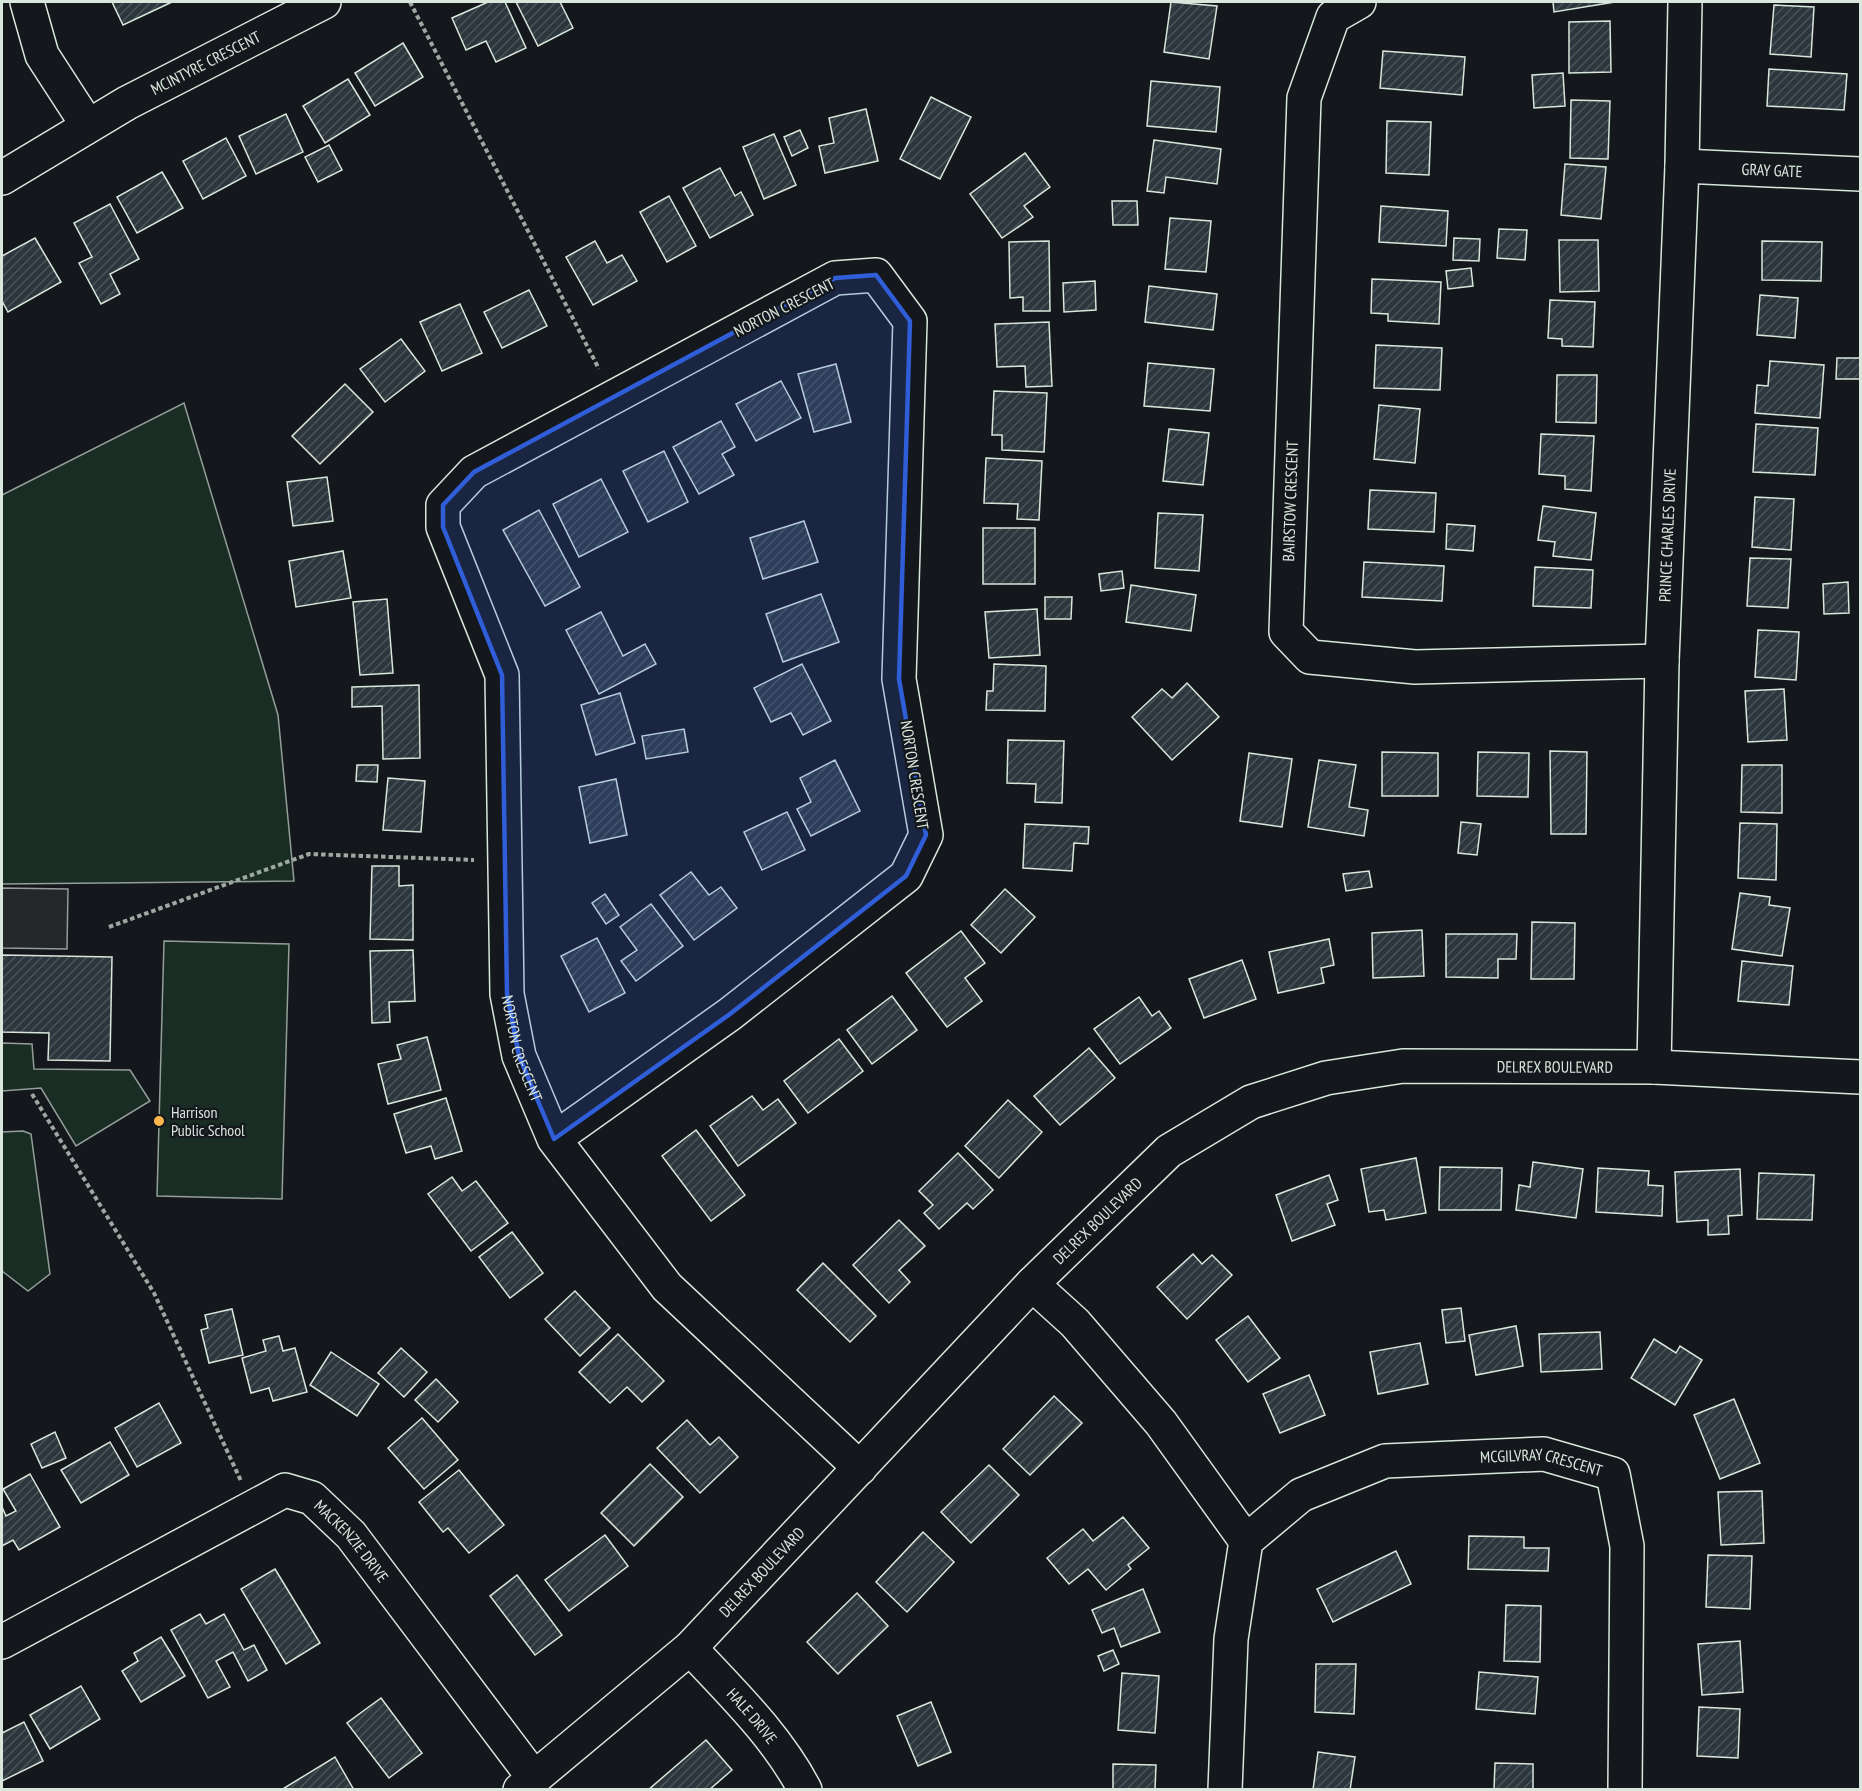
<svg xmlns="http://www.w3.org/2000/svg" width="1862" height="1791" viewBox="0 0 1862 1791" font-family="'PT Sans Narrow',sans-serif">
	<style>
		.park { fill: #1a2d24; stroke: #939e99; stroke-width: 1.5 }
		.parking { fill: #24282b; stroke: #939e99; stroke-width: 1.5 }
		.building { fill: url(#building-hatch); stroke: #d8e6dc; stroke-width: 1.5 }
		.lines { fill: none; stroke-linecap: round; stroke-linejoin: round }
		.minor-casing { stroke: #d8e6dc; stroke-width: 36 }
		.path { stroke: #9da8a2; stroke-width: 4; stroke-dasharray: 4.5 3; stroke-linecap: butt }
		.minor { stroke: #14181c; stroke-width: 33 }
		.marked { fill: #305dd8; fill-opacity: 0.2; stroke: #305dd8; stroke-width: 4.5; stroke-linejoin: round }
		.poi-dot { fill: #ffb74d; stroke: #14181c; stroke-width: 2 }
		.labels { text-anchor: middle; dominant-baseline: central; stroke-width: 4.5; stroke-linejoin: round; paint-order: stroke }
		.street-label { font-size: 16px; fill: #d8e6dc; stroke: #14181c }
		.poi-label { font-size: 16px; fill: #d8e6dc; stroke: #14181c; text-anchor: start }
	</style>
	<defs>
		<pattern id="building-hatch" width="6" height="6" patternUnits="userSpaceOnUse" patternTransform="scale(1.5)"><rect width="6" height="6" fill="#2c363c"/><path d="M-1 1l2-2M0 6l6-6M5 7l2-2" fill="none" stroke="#4a5358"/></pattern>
	</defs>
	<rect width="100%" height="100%" fill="#14181c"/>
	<g class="park">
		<path d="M184,403L278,715L294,881L2,884V495Z"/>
		<path d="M164,941L289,944L282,1199L157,1196Z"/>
		<path d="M2,1043L32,1044L34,1069L130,1070L150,1101L76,1146L41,1088L2,1091Z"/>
		<path d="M23,1131L31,1134L50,1274L28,1291L2,1271V1132Z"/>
	</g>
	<path class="parking" d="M2,888L68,889L67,949L2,948Z"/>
	<g class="building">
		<path d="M112,2H172L123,25Z"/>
		<path d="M488,2H505L526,48L496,62L486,41L466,50L452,18Z"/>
		<path d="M516,2H560L573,28L538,46Z"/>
		<path d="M1171,2L1217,6L1209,59L1164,52Z"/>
		<path d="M1553,2H1615L1554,12Z"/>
		<path d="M1774,5L1814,7L1811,57L1770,54Z"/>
		<path d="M1610,21L1611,72L1569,73V22Z"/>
		<path d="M403,43L423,77L375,106L355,73Z"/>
		<path d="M1383,51L1465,57L1462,95L1380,88Z"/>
		<path d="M1769,69L1847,74L1844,110L1767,106Z"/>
		<path d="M1563,73L1565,106L1534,108L1532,75Z"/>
		<path d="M348,79L370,115L325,143L303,106Z"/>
		<path d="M1151,81L1220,87L1216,132L1147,126Z"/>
		<path d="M931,97L971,117L940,179L900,159Z"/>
		<path d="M1571,100L1610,101L1608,159L1570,158Z"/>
		<path d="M866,109L878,161L825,173L819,146L834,143L829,118Z"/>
		<path d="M286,114L303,152L256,174L239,136Z"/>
		<path d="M1387,121L1431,122L1429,175L1386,173Z"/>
		<path d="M800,130L808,148L792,156L784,137Z"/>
		<path d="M774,134L796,185L764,199L743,147Z"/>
		<path d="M226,138L246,176L203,199L183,161Z"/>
		<path d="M1154,140L1221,149L1217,184L1166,177L1164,193L1147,191Z"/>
		<path d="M329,145L342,170L318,182L305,157Z"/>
		<path d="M1025,153L1050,187L1024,206L1033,217L1002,238L970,194Z"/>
		<path d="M1565,164L1606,167L1601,219L1561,215Z"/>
		<path d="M720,168L735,196L741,192L753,215L710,238L683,188Z"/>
		<path d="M162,172L183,208L137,233L117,197Z"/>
		<path d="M669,196L696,246L667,262L640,212Z"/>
		<path d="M1112,201H1137L1138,225H1113Z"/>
		<path d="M110,204L139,259L110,274L120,294L101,304L79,263L92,257L74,223Z"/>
		<path d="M1381,206L1448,211L1446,246L1379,242Z"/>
		<path d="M1170,218L1211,221L1206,272L1165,269Z"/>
		<path d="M1499,229L1527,230L1525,260L1497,258Z"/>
		<path d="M35,238L61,282L8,312L2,301V256Z"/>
		<path d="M1454,238L1480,239L1479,261L1453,260Z"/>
		<path d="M1559,240H1598L1599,291L1560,292Z"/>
		<path d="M595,241L607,263L622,255L637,281L593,305L566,257Z"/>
		<path d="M1049,241L1050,311H1023V297L1010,298L1009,242Z"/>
		<path d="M1762,241L1822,242L1821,281L1762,280Z"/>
		<path d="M1471,268L1473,286L1448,289L1446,271Z"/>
		<path d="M1372,279L1441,282L1439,324L1388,321V314L1371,313Z"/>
		<path d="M1095,281L1096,310L1064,312L1063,283Z"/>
		<path d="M1149,286L1217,294L1213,330L1145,322Z"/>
		<path d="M529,290L547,326L502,348L484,312Z"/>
		<path d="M1760,295L1798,298L1795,338L1757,335Z"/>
		<path d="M1550,300L1595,302L1593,347L1562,346V339L1548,338Z"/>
		<path d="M460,304L482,353L442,371L420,322Z"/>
		<path d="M1049,322L1052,386L1026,387L1025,366L997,367L995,324Z"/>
		<path d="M401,339L425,371L385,402L360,369Z"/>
		<path d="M1376,345L1442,348L1440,390L1374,388Z"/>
		<path d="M1837,358H1860V379H1836Z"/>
		<path d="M1770,361L1824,365L1820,418L1755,413L1757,385L1768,386Z"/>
		<path d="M1148,363L1214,369L1210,411L1144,406Z"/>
		<path d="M836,364L851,422L814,432L798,374Z"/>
		<path d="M1557,375H1597L1596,423L1556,422Z"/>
		<path d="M781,381L801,418L756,441L736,404Z"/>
		<path d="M345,384L373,412L320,464L292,436Z"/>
		<path d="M994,391L1047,393L1044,452L1002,450V435H992Z"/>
		<path d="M1379,405L1420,409L1415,463L1374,459Z"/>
		<path d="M721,421L735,447L722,454L734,475L699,494L673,447Z"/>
		<path d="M1756,424L1818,428L1815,475L1753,472Z"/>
		<path d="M1169,429L1209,433L1203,485L1163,481Z"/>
		<path d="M1541,434L1594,436L1591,491L1565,489V476L1539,474Z"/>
		<path d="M664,451L688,502L648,522L623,471Z"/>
		<path d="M986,458L1042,461L1039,520L1017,519L1018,504L984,503Z"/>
		<path d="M327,477L333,521L293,526L287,482Z"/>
		<path d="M601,479L628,532L579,557L553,504Z"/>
		<path d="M1370,490L1436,493L1434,532L1368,529Z"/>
		<path d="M1755,497L1794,499L1791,550L1752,547Z"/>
		<path d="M1543,506L1596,513L1591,560L1553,556L1555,542L1538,540Z"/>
		<path d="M539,510L580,587L545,606L503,530Z"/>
		<path d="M1158,513L1203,515L1199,571L1155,568Z"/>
		<path d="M804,521L818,562L763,579L750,538Z"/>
		<path d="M1447,524L1475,526L1473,551L1446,549Z"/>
		<rect x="983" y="528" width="52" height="56"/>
		<path d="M343,551L351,598L296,607L289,561Z"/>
		<path d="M1750,558L1791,559L1788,608L1747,606Z"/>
		<path d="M1364,562L1444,566L1442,601L1362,597Z"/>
		<path d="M1535,567L1593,570L1591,608L1533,606Z"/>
		<path d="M1122,571L1124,588L1101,591L1099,574Z"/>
		<path d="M1848,582L1849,613L1824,614L1823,584Z"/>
		<path d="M1131,585L1196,595L1191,631L1126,622Z"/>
		<path d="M821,594L839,642L783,662L766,614Z"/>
		<path d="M1045,597H1072L1071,619H1045Z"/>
		<path d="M387,599L393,673L360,675L353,602Z"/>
		<path d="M1037,609L1040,655L989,658L985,612Z"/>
		<path d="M601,612L623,656L645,644L656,664L599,694L566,630Z"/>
		<path d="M1758,630L1799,632L1796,680L1755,677Z"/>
		<path d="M802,664L831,721L803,735L791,713L771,722L754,688Z"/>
		<path d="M994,664L1046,666L1045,711L986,710L987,691H993Z"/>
		<path d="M1187,683L1219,717L1172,760L1132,717L1162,689L1172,698Z"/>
		<path d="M419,685L420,758L383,759L382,706L352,707V687Z"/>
		<path d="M1784,689L1787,740L1748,742L1745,691Z"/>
		<path d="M620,693L635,743L596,755L581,705Z"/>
		<path d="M684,729L688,752L646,759L642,736Z"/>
		<path d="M1008,740L1064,741L1062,803L1035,802L1036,784L1007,783Z"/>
		<path d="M1550,751L1587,752L1586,834H1551Z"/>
		<path d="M1382,752L1438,753V796H1382Z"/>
		<path d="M1478,752L1529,753L1528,797L1477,796Z"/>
		<path d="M1249,753L1292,759L1282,827L1240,821Z"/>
		<path d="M835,760L860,811L811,836L797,809L811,802L800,778Z"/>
		<path d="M1319,760L1356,765L1349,807L1368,810L1364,836L1308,827Z"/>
		<path d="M357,765H378L377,782L356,781Z"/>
		<path d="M1742,765H1782V813L1741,812Z"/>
		<path d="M388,778L425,781L421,832L383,830Z"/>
		<path d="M616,779L627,835L590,843L579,787Z"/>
		<path d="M787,812L805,850L762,870L744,832Z"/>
		<path d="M1461,822L1481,824L1477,855L1458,853Z"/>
		<path d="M1740,823L1777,824L1776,880L1738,878Z"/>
		<path d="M1025,824L1089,827L1088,844L1074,843L1072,871L1023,868Z"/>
		<path d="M372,866H399V886L413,885V940L370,939Z"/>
		<path d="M1369,871L1372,887L1346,891L1343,874Z"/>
		<path d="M691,872L709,895L721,887L737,908L694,940L660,895Z"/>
		<path d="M1005,889L1035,917L1001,953L971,925Z"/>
		<path d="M1740,893L1770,897L1769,905L1790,908L1782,956L1732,949Z"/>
		<path d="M605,894L619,915L606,924L592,903Z"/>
		<path d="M651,904L683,946L636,981L621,961L637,950L620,927Z"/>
		<path d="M1532,922L1575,923L1574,979H1531Z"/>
		<path d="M1422,930L1424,976L1373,978L1372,933Z"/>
		<path d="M961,931L985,963L965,978L982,1001L947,1027L906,973Z"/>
		<path d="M1446,934H1517L1516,959H1498V978L1446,977Z"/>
		<path d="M597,938L625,993L589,1012L561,956Z"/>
		<path d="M1329,939L1334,965L1321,968L1324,983L1278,993L1269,952Z"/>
		<path d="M413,950L415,1001L389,1002L390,1022L372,1023L370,951Z"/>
		<path d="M2,955L112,957L110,1061L48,1060L49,1033L2,1032Z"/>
		<path d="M1242,960L1256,999L1204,1018L1189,979Z"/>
		<path d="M1742,961L1793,966L1789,1005L1738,1001Z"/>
		<path d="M892,996L917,1030L872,1064L847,1030Z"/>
		<path d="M1139,997L1152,1016L1159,1011L1171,1028L1120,1064L1094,1029Z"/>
		<path d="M427,1037L441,1090L388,1104L378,1064L401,1059L397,1045Z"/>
		<path d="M839,1039L863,1071L808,1113L784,1081Z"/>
		<path d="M1089,1048L1115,1078L1060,1125L1034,1096Z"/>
		<path d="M752,1096L763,1110L778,1099L796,1123L738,1166L710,1126Z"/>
		<path d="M446,1098L462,1151L435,1159L431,1146L406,1153L394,1114Z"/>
		<path d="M1008,1100L1042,1132L999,1178L965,1146Z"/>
		<path d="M696,1130L745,1195L711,1221L662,1156Z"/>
		<path d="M958,1153L993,1190L973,1209L967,1203L939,1229L924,1213L933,1205L919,1191Z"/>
		<path d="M1416,1158L1426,1213L1386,1220L1384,1210L1369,1212L1361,1169Z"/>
		<path d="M1533,1162L1583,1169L1576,1218L1516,1210L1519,1185L1530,1187Z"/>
		<path d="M1440,1167L1502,1168L1501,1210H1439Z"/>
		<path d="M1598,1168L1649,1171L1648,1185L1663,1186L1662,1216L1596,1212Z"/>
		<path d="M1740,1169L1742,1215L1728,1216L1729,1234L1708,1235V1220L1677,1222L1675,1172Z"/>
		<path d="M1759,1173L1814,1175L1812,1220L1757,1219Z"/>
		<path d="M1329,1175L1338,1200L1327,1204L1335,1225L1292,1241L1276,1195Z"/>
		<path d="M452,1177L462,1191L476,1181L508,1223L471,1251L428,1194Z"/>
		<path d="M899,1220L925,1246L899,1270L910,1282L889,1303L853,1265Z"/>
		<path d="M512,1232L543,1273L510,1298L479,1257Z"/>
		<path d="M1193,1254L1202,1264L1212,1255L1232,1275L1187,1319L1157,1287Z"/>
		<path d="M823,1263L876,1316L850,1342L797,1290Z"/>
		<path d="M575,1291L610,1328L580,1356L545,1319Z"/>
		<path d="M1461,1308L1465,1341L1446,1343L1442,1310Z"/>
		<path d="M232,1309L243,1355L209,1363L201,1330L208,1328L205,1315Z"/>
		<path d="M1248,1316L1280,1358L1248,1382L1216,1340Z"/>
		<path d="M1516,1326L1523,1366L1476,1375L1469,1335Z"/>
		<path d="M1600,1332L1602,1369L1541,1372L1539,1334Z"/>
		<path d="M618,1334L664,1381L642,1402L627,1387L610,1403L579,1372Z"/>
		<path d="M279,1336L283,1351L295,1348L307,1392L273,1401L269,1388L251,1393L242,1358L266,1351L263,1340Z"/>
		<path d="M1654,1339L1676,1353L1680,1346L1702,1360L1675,1405L1631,1378Z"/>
		<path d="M1420,1343L1428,1384L1378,1394L1370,1352Z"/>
		<path d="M401,1348L427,1372L404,1397L378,1373Z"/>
		<path d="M331,1352L379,1384L357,1416L310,1385Z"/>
		<path d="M1309,1375L1325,1415L1280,1433L1263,1394Z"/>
		<path d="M436,1379L458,1402L438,1422L415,1400Z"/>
		<path d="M1054,1396L1082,1423L1030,1475L1003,1449Z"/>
		<path d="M1734,1399L1760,1463L1720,1479L1694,1415Z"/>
		<path d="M159,1403L181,1443L137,1467L115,1428Z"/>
		<path d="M422,1418L458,1460L424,1489L388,1448Z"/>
		<path d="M687,1420L710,1445L719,1437L738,1457L700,1493L657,1448Z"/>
		<path d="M55,1432L66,1458L42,1468L31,1444Z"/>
		<path d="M110,1442L129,1475L81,1503L61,1470Z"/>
		<path d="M650,1464L683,1497L634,1546L601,1513Z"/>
		<path d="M989,1465L1019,1495L971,1543L941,1512Z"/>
		<path d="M459,1470L504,1525L469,1553L448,1528L443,1532L419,1502Z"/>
		<path d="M30,1474L60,1527L19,1550L13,1540L2,1546V1507L6,1516L16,1511L3,1489Z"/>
		<path d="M1762,1491L1764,1543L1721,1545L1718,1492Z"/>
		<path d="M1123,1517L1149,1548L1128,1565L1131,1569L1106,1590L1088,1569L1069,1584L1047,1558L1083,1529L1093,1541Z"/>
		<path d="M923,1532L954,1562L907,1612L876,1582Z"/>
		<path d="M605,1535L628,1566L569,1611L545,1580Z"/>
		<path d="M1469,1536L1524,1537V1548H1549L1548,1571L1468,1569Z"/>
		<path d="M1396,1551L1411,1584L1333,1622L1317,1589Z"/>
		<path d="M1708,1555L1752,1556L1750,1609L1706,1607Z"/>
		<path d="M275,1569L320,1643L286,1664L241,1589Z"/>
		<path d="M517,1575L562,1635L535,1655L490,1596Z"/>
		<path d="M1143,1589L1160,1632L1121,1647L1114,1628L1102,1633L1092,1610Z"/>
		<path d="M857,1593L888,1626L838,1674L807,1642Z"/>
		<path d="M1506,1605L1541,1606L1540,1662L1504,1661Z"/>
		<path d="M200,1614L206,1624L224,1614L244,1650L254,1645L267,1670L248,1681L233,1652L216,1661L230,1687L208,1698L171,1630Z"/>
		<path d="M161,1637L185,1676L141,1702L122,1671L138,1661L134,1653Z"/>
		<path d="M1740,1641L1743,1692L1702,1695L1698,1644Z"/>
		<path d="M1113,1650L1119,1664L1104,1671L1098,1656Z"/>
		<path d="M1316,1664H1356L1354,1714L1315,1712Z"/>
		<path d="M1479,1672L1538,1677L1535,1714L1476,1709Z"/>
		<path d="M1122,1673L1159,1676L1155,1733L1118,1730Z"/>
		<path d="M81,1686L100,1719L50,1749L30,1715Z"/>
		<path d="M381,1698L422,1753L389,1778L347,1723Z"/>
		<path d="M931,1702L951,1752L918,1766L897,1716Z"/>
		<path d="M1699,1707L1740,1709L1738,1758L1697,1756Z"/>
		<path d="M24,1722L43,1761L2,1781V1733Z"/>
		<path d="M706,1740L732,1770L709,1790H648Z"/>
		<path d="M1318,1752L1355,1757L1350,1790H1313Z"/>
		<path d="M335,1757L354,1790H281Z"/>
		<path d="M1495,1763L1533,1764V1790H1494Z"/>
		<path d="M1113,1764L1156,1765L1155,1790H1113Z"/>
	</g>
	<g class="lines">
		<defs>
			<g id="minor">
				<path d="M27,2L42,55L88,126"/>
				<path d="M1359,2L1333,17L1304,98L1286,632L1310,657L1415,667L1662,661"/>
				<path id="s1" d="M1682,166L1860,174"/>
				<path id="s2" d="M2,178L127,103L324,2"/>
				<path id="s3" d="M1654,1067L1662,661L1682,166L1685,2"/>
				<path id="s4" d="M554,1139L730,1014L906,876L926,835L899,679L910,321L876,275L835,278L474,472L443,505V527L502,675L507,994L519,1056L554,1139L667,1287L860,1468"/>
				<path d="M1032,1284L1075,1323L1161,1423L1246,1541"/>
				<path id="s5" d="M2,1642L285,1490L312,1498L351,1535L534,1778"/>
				<path id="s6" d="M690,1648C731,1692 777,1736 805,1790"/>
				<path id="s7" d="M520,1790L690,1648L1032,1284L1169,1151L1251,1102L1326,1078L1403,1066L1654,1067L1860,1077"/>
				<path id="s8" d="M1225,1790L1231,1639L1246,1541L1301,1495L1385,1461L1544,1454L1613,1474L1627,1546L1625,1790"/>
			</g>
		</defs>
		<use href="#minor" class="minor-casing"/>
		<g class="path">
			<path d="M410,2L599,369"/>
			<path d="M109,927L309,854L474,860"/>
			<path d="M32,1094L154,1293L241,1481"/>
		</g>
		<use href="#minor" class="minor"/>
	</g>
	<path class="marked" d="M876,275L910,321L899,679L926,835L906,876L730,1014L554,1139L519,1056L507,994L502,675L443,527V505L474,472L835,278Z"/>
	<circle class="poi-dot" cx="159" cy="1121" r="6"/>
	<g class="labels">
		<g class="street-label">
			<text stroke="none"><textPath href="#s2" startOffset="234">MCINTYRE CRESCENT</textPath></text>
			<text stroke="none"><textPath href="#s1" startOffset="90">GRAY GATE</textPath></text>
			<text transform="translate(784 307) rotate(-27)">NORTON CRESCENT</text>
			<text transform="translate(1290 501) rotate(-88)">BAIRSTOW CRESCENT</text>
			<text stroke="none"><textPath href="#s3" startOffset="532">PRINCE CHARLES DRIVE</textPath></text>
			<text transform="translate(915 775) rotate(81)">NORTON CRESCENT</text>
			<text stroke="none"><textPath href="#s4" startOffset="2112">NORTON CRESCENT</textPath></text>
			<text stroke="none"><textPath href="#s7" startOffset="1316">DELREX BOULEVARD</textPath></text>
			<text stroke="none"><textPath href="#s7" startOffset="812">DELREX BOULEVARD</textPath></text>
			<text stroke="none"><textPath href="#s8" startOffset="570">MCGILVRAY CRESCENT</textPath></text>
			<text stroke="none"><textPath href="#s5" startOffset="408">MACKENZIE DRIVE</textPath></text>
			<text stroke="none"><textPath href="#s7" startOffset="326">DELREX BOULEVARD</textPath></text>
			<text stroke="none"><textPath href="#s6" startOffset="92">HALE DRIVE</textPath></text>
		</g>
		<g class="poi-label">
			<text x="171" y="1112">Harrison<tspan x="171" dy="18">Public School</tspan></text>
		</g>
	</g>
	<rect width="1862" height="1791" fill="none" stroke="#d8e6dc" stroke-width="6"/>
</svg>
